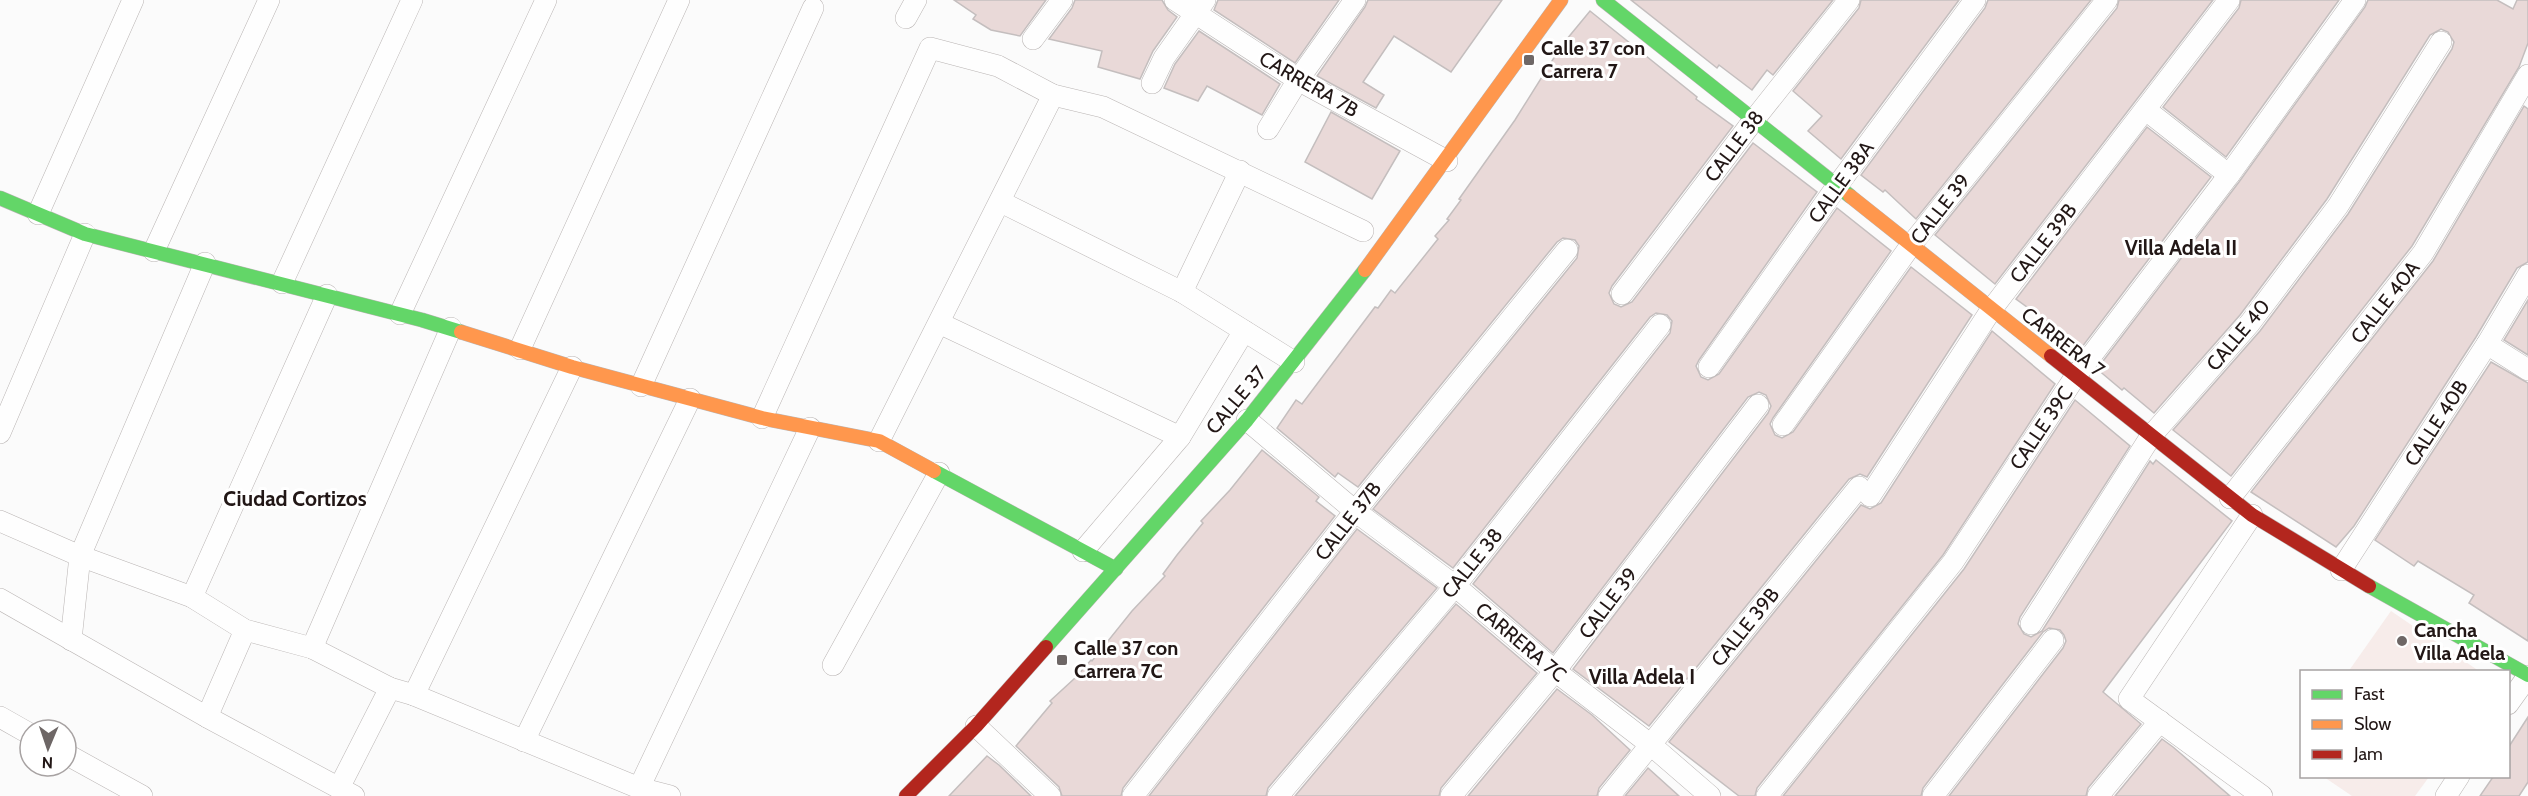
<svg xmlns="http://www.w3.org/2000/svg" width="2528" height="796" viewBox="0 0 2528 796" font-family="Cabin,sans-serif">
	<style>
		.green { fill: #f7ecea }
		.building { fill: #e9d9d8; stroke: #c4bebe; stroke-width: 1.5 }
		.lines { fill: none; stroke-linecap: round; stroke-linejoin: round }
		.street-casing { stroke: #bab5b4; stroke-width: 22 }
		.fast-casing { stroke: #bab5b4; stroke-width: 15 }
		.slow-casing { stroke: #bab5b4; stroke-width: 15 }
		.jam-casing { stroke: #bab5b4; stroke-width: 15 }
		.street { stroke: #fefefe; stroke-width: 21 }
		.fast { stroke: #63d668; stroke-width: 14 }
		.slow { stroke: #ff974d; stroke-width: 14 }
		.jam { stroke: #b3261e; stroke-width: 14 }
		.poi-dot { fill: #6e6766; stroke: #fff; stroke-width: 2 }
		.labels { text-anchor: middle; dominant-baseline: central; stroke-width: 6; stroke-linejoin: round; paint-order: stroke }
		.poi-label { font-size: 20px; font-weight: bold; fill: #221716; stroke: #fff; text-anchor: start }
		.street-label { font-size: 20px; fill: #221716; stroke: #fff }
		.neighbourhood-label { font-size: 21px; font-weight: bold; fill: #221716; stroke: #fff }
	</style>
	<rect width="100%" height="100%" fill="#fbfbfb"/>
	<g class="green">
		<path d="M2391,611L2479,671L2348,672Z"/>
		<path d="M2324,777H2429L2415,796H2352Z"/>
	</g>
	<g class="building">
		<path d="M954,0H1046L1020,36L991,30L973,19L976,15Z"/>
		<path d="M1075,0H1162L1168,10L1177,17L1153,51L1140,79L1098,67L1102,51L1049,39L1072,8Z"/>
		<path d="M1218,0H1339L1295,63L1214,10Z"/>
		<path d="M1368,0H1502L1451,72L1394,36L1363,82L1384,95L1376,108L1317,76L1365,7Z"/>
		<path d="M1631,0H1833L1773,75L1767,70L1752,90L1719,65L1717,68Z"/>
		<path d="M1861,0H1959L1841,159L1808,131L1822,116L1793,91L1859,8Z"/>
		<path d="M1988,0H2091L1916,219L1885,190L1883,192L1861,175L1985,8Z"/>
		<path d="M2119,0H2213L1995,284L1935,235L2117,8Z"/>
		<path d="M2241,0H2339L2226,157L2163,107L2239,8Z"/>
		<path d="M2368,0H2497L2513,9L2517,0H2528V43L2519,67L2412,246L2231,476L2173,430L2260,331L2348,214L2452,49L2454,42L2448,32L2441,29L2430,35L2327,199L2240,315L2154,413L2124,388L2122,390L2097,369L2239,182L2365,7Z"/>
		<path d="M1590,11L1697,97L1696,99L1733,126L1612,286L1609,293L1614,304L1621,307L1632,302L1753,143L1817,192L1699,360L1696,366L1701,377L1708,380L1719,374L1837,208L1891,251L1773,418L1770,424L1775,435L1782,438L1793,432L1911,267L1972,315L1867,477L1860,474L1849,479L1649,726L1573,669L1768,413L1771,406L1766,395L1759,392L1748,397L1553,653L1473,584L1670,333L1672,321L1667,315L1656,313L1650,317L1453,568L1373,509L1577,258L1579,246L1575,240L1563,238L1557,242L1358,487L1338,473L1335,477L1277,428L1296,400L1302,404L1375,307L1378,308L1391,290L1395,293L1438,239L1435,236L1449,220L1447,219L1461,200L1459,199L1515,120L1562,45Z"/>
		<path d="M1199,31L1280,84L1262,115L1207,86L1198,101L1164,88L1175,64Z"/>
		<path d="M2524,106L2528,109V262L2517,268L2476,337L2354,526L2336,547L2251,492L2433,261Z"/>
		<path d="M1331,112L1400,151L1372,199L1305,162Z"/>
		<path d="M2147,127L2211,177L2082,347L2016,299Z"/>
		<path d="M2528,300V355L2504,340Z"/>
		<path d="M1992,331L2055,384L1943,555L1757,788L1755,796H1739L1669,742L1861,505L1870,509L1881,503Z"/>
		<path d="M2491,362L2528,383V641L2469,603L2474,595L2418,561L2414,566L2375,540Z"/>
		<path d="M2075,400L2130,446L2020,617L2018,624L2024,634L2031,637L2042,631L2150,461L2153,464L2156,460L2232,521L2103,692L2141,724L2088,788L2086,796H1949L2063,648L2066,641L2064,635L2060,630L2049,628L2043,632L1923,788L1921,796H1783L1964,569Z"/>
		<path d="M1262,450L1319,497L1316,501L1335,516L1123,788L1121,796H1062L1059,787L1016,746L1052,703L1050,701L1075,678L1091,660L1092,661L1132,611L1165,576L1163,574L1177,555L1203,523L1201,521L1230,490Z"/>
		<path d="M1357,529L1437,588L1268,788L1266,796H1149Z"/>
		<path d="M1456,604L1537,673L1441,788L1439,796H1295Z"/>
		<path d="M1557,689L1592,715L1630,750L1599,788L1597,796H1468Z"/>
		<path d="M2528,717V782L2519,796H2480L2493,777H2508V748Z"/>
		<path d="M2162,739L2173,747L2230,796H2115Z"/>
		<path d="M987,756L999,765L1031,796H949Z"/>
		<path d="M1648,768L1679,796H1625Z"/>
	</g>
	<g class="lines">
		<defs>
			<g id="street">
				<path d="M1175,0L1298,80L1447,161"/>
				<path d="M906,18L916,0"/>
				<path d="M1033,39L1062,0"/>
				<path d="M1152,83L1164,58L1205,0"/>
				<path d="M2146,110L2229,175"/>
				<path d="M1268,129L1298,80L1355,0"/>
				<path d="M1001,202L1182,292L1294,362"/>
				<path d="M38,214L133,0"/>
				<path d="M154,251L269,0"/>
				<path d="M282,283L412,0"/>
				<path d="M1182,292L1240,171"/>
				<path d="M1622,294L1753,121L1849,0"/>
				<path d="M400,314L546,0"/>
				<path d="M939,323L1180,437"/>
				<path d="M2487,344L2528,370"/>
				<path d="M520,349L679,0"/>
				<path d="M1709,367L1837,186L1975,0"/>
				<path d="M641,386L813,8"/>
				<path d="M762,418L930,48L998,66L1053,95L1103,107L1363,231"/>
				<path d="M1247,420L1355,511L1455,586L1555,671L1651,745L1710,796"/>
				<path d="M1783,425L1911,245L2107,0"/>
				<path d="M0,433L85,234"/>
				<path d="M879,441L1053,95"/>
				<path d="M1870,496L1991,310L2229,0"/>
				<path d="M2230,498L2423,253L2528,75"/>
				<path d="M2252,515L2129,699L2262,796"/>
				<path d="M0,521L80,556L192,597L245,630L312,648L390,688L414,695L639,788L670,796"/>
				<path d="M1083,551L1180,437L1244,331"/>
				<path d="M2341,570L2487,344L2528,275"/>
				<path d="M192,597L327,295"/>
				<path d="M0,599L207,717L354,796"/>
				<path d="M2031,624L2151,436L2250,323L2338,206L2441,42"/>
				<path d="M71,640L80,556L205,263"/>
				<path d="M312,648L451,328"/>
				<path d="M833,665L939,473"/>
				<path d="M414,695L572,367"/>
				<path d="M2508,704L2528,676"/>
				<path d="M0,717L30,734"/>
				<path d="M207,717L245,630"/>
				<path d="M976,726L1050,796"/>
				<path d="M524,741L690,399"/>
				<path d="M66,754L142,796"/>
				<path d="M339,788L390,688"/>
				<path d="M639,788L810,428"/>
				<path d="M1133,796L1355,511L1567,250"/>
				<path d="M1278,796L1455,586L1660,325"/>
				<path d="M1451,796L1555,671L1758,405"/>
				<path d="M1609,796L1859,487"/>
				<path d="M1767,796L1953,562L2075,377L2229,175L2355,0"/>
				<path d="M1933,796L2053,640"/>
				<path d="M2098,796L2160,721"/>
				<path d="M2446,796L2459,776"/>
			</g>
			<g id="fast">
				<path d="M1603,0L1850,196"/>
				<path d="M0,198L85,234L422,320L461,332"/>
				<path d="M934,471L1116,569"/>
				<path d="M2369,586L2528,675"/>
				<path d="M1046,647L1247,420L1365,270"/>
			</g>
			<g id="slow">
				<path d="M1850,196L2051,356"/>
				<path d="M1365,270L1561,0"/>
				<path d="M461,332L572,367L762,418L879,441L934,471"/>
			</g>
			<g id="jam">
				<path d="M2051,356L2252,515L2369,586"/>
				<path d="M906,796L976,726L1046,647"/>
			</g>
		</defs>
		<use href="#street" class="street-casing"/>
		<use href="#fast" class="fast-casing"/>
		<use href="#slow" class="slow-casing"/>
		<use href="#jam" class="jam-casing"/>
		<use href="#street" class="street"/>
		<use href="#fast" class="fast"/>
		<use href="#slow" class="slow"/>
		<use href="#jam" class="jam"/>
	</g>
	<g class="poi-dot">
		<rect x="1523" y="54" width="12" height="12" rx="3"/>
		<circle cx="2402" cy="641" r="6"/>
		<rect x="1056" y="654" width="12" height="12" rx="3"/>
	</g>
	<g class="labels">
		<g class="poi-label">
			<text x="1541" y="48">Calle 37 con<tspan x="1541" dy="23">Carrera 7</tspan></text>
			<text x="2414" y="630">Cancha<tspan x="2414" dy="23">Villa Adela</tspan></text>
			<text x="1074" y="648">Calle 37 con<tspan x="1074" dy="23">Carrera 7C</tspan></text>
		</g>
		<g class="street-label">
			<text transform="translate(1309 84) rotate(30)">CARRERA 7B</text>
			<text transform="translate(1734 146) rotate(-53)">CALLE 38</text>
			<text transform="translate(1841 182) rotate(-54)">CALLE 38A</text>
			<text transform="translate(1940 209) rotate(-52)">CALLE 39</text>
			<text transform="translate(2043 243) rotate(-52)">CALLE 39B</text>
			<text transform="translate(2385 302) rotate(-52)">CALLE 40A</text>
			<text transform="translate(2238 335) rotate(-50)">CALLE 40</text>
			<text transform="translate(2063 342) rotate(38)">CARRERA 7</text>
			<text transform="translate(1236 400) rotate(-50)">CALLE 37</text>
			<text transform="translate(2436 423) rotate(-57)">CALLE 40B</text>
			<text transform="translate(2041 428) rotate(-56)">CALLE 39C</text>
			<text transform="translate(1348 521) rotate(-52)">CALLE 37B</text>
			<text transform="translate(1472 563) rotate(-51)">CALLE 38</text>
			<text transform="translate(1608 603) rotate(-53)">CALLE 39</text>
			<text transform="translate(1745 627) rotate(-51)">CALLE 39B</text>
			<text transform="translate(1521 642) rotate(40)">CARRERA 7C</text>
		</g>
		<g class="neighbourhood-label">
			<text x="2181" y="247">Villa Adela II</text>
			<text x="295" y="498">Ciudad Cortizos</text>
			<text x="1642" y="676">Villa Adela I</text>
		</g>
	</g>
	<rect x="2300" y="670" width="210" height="108" fill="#ffffff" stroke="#a7a2a2" stroke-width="1.5"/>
	<rect x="2312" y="690" width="30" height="9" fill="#63d668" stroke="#a7a2a2" stroke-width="1.5"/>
	<text x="2354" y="700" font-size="18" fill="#221716">Fast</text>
	<rect x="2312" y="720" width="30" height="9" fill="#ff974d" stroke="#a7a2a2" stroke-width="1.5"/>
	<text x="2354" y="730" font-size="18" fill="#221716">Slow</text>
	<rect x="2312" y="750" width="30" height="9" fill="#b3261e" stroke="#a7a2a2" stroke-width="1.5"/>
	<text x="2354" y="760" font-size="18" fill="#221716">Jam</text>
	<g transform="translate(48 748) rotate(182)"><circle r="28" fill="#ffffff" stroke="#a7a2a2" stroke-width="1.5"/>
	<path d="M0-4.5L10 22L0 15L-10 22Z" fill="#6e6766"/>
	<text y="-9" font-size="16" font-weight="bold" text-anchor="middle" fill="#221716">N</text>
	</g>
</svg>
